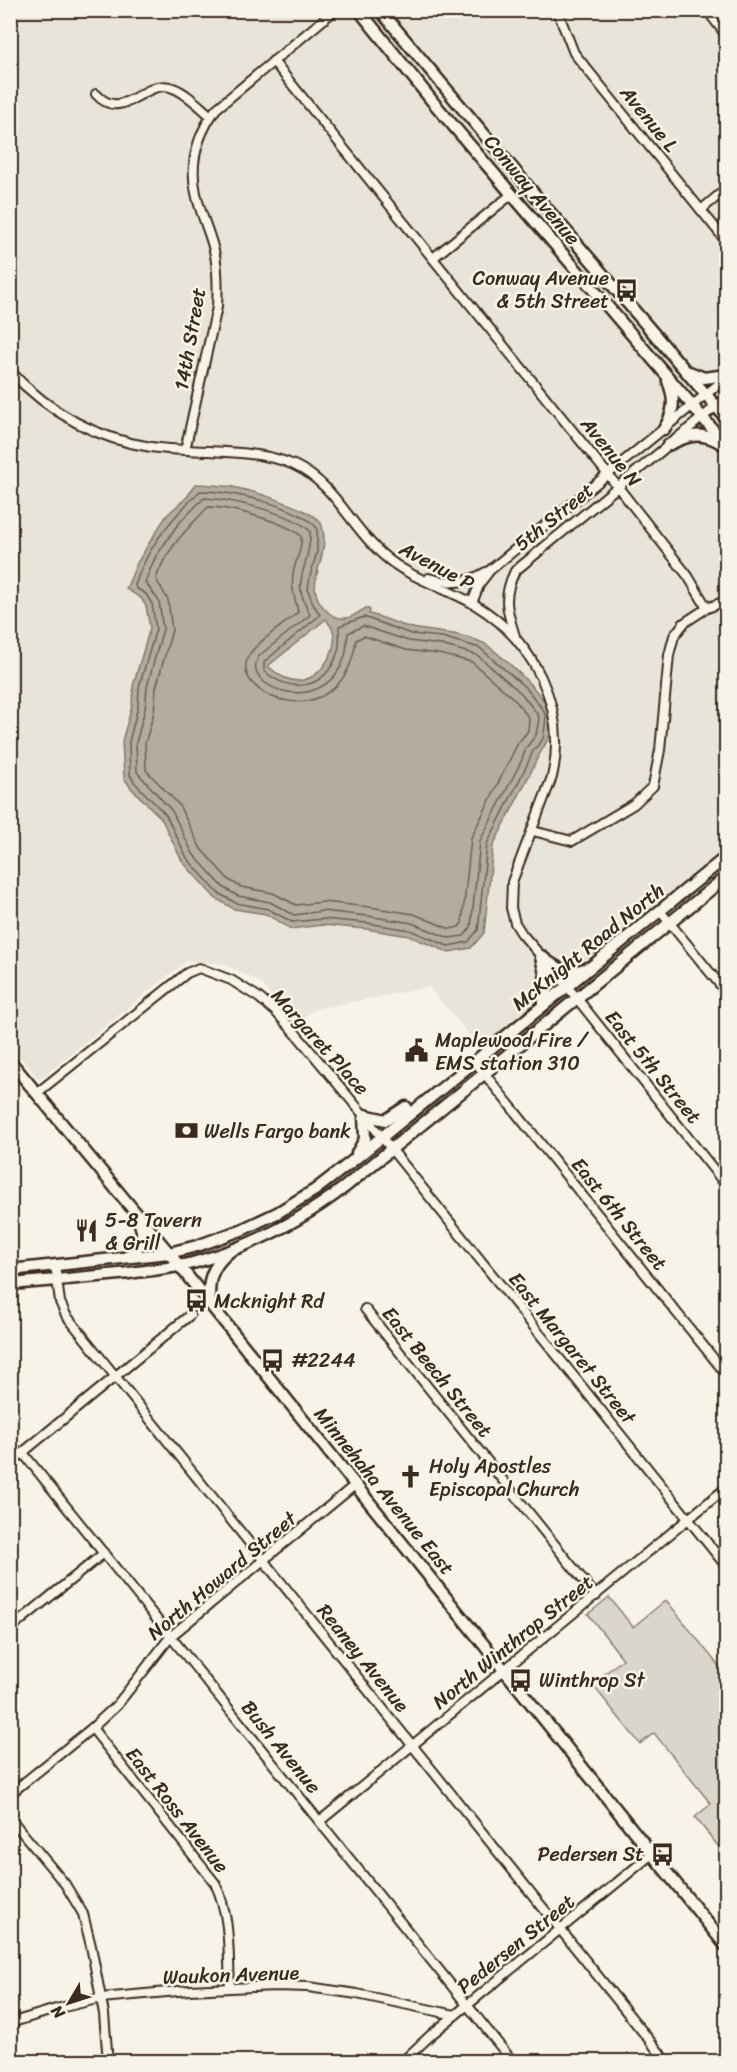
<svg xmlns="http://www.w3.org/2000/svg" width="737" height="2072" viewBox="0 0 737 2072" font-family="Sriracha,sans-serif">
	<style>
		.built { fill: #e9e4d9 }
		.green { fill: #dbd6cb; stroke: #8b8074; stroke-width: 1.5 }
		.water { fill: #b4aca0; stroke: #84786c; stroke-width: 1.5; fill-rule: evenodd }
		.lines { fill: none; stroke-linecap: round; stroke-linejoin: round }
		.shore { stroke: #6b5e52; stroke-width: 1.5 }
		.street-casing { stroke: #3b2a1e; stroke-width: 12 }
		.secondary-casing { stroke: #3b2a1e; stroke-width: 15 }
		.street { stroke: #f7f3e8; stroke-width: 8 }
		.secondary { stroke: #f7f3e8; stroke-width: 10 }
		.labels { text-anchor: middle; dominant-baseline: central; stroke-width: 5; stroke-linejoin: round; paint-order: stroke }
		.street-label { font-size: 20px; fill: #3b2a1e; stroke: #f7f3e8 }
		.poi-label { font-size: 20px; fill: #3b2a1e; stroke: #f7f3e8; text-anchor: start }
	</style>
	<rect width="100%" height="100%" fill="#f7f3e8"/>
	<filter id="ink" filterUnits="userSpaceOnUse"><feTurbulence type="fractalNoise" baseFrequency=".0167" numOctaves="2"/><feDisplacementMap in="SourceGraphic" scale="12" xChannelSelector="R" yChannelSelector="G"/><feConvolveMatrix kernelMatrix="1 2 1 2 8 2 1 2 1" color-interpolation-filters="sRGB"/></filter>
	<g filter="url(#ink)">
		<path class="built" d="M10,11H726V849L481,1049L429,987L315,1009L295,1025L261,983L224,964L186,961L39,1080L11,1045Z"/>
		<path class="green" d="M609,1597L633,1627L666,1600L726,1675V1856L695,1817L711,1804L654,1733L640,1744L592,1684L623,1659L588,1614Z"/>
		<path class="water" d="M196,484C210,485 224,485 237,488C256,492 310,508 321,523C323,527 323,532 324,536C326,566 300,588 329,613C334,617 340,619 346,618C353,617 360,611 366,608L370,610L369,614C384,617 398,625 413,628C436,633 459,632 481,642C496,648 551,701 553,717C554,738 539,750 533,768L493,846L484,933L471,948L448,952L409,936L366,929L322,925L291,929L266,914L234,909L215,898L182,861L161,818L131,788L124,778L122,741L132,706L133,686L150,628L146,606L141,598L126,589L137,563L156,532L167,515L187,497ZM326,619C328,623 332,627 333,631C339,649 321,677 303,680C289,683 278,675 268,666Z"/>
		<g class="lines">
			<g class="shore">
				<path d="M200,491C230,491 297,505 317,528V552L310,576L308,590L313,604L320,615L264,662V671C290,694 325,690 337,654C341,645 339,635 339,626L364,617L411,634L442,637L480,648L526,688L544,711L546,718L543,739L533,751L527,765L487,844L478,930L468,942L448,946L410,930L367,923L323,919L292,922L268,909L236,903L218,893L187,858L166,815L135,783L130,775L129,742L138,707L139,687L156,629L152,604L146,594L136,588L135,585C138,578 140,570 144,563C157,535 179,511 200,491Z"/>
				<path d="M204,498C228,499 294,513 310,531C312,554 298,573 301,592C303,600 307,608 310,615L260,655C235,686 324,721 345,656C347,649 347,640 348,633L363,626L409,641L441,645L477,655L521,693L538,715L539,719L536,735L526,748L521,762L480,841L471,927L464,936L449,938L412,923L367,916L323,911L294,915L270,902L238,896L223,887L193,854L172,811L137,772L136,743L145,709L147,687L163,629L159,601L145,582L155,558L178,524Z"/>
				<path d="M208,507C229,507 286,522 301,536C303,550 295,560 293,574C291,590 295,598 298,612C286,624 257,641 249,655C225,698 344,740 356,640L364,636L406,650L439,654L472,662L514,699L529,718L528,731L518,743L471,838L462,923L459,927L450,929L414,914L369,907L323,902L296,905L273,893L241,887L229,880L201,849L179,805L146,770L145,744L154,712L156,688L172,630L168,600L156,579C165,550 188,528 208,507Z"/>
			</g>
			<defs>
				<g id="street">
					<path d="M557,10L574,53L726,241"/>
					<path d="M707,10L726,35"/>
					<path d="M273,61L618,487L688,576L707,608L684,623L674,636L669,655L660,750L653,786L634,804L572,841L533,831"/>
					<path d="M96,94C123,124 145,77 173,88C187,93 200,107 211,116"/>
					<path d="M701,210L726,189"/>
					<path d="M433,258L512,194"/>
					<path d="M10,371C48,411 96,439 151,447C170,450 190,450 210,451C238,453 267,453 294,465C335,484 350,526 382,554C408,578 444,587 474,604C534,640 568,709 552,777L512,882L511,908L515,923L522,934L567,986L726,1185"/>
					<path d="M185,450L217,307C218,289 218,272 215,255C211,234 200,214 196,193C189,162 198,134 216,109L335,10"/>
					<path d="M429,578C452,584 466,584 486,572"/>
					<path d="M472,603L480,583L490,570L726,378"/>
					<path d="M707,608L726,601"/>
					<path d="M515,636C507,611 502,597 515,571L726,398"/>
					<path d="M660,911L726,992"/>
					<path d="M475,1062L726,1374"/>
					<path d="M37,1093L187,973L199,968L231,980L258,997L276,1012L297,1035L376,1130L726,1566"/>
					<path d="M55,1265L60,1302L66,1315L667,2062"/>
					<path d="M365,1309L596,1596"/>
					<path d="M23,1453L513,2062"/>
					<path d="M10,1463L190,1315"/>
					<path d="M10,1629L104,1553"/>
					<path d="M92,1728L215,1883C231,1917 228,1952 230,1988"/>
					<path d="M10,1794L92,1728L117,1705L171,1636L355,1485"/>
					<path d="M10,1818L65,1884L83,1914L91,1946L104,2014L108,2062"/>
					<path d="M320,1821L726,1488"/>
					<path d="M10,2023L56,2009L101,1998L189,1990L276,1986L308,1987L357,1994L455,2015"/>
					<path d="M402,2062L432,2034L652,1854"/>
				</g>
				<g id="secondary">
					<path d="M359,10L433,102L726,445"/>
					<path d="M380,10L530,189L726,418"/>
					<path d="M689,372L704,378L726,375"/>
					<path d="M664,429C675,412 675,398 668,381"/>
					<path d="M668,445C688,435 701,431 721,443"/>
					<path d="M541,956C555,968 569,976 587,968"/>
					<path d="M541,957L548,986L543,1005"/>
					<path d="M10,1061L169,1253L726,1946"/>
					<path d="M357,1153L365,1139L364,1115L386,1120L406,1107"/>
					<path d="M128,1256C143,1246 146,1236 138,1219"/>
					<path d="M10,1270L169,1253L197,1246L241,1230L277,1213L315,1190L350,1163L726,857"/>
					<path d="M10,1284C50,1281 89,1277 129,1273C151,1270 175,1268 196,1262C252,1246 301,1221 346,1186L726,877"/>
					<path d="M210,1304C207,1282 211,1267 229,1252"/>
				</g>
			</defs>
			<use href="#street" class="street-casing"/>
			<use href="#secondary" class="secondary-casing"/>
			<use href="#street" class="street"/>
			<use href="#secondary" class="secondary"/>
		</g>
	</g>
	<defs>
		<symbol id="bus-bare" viewBox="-9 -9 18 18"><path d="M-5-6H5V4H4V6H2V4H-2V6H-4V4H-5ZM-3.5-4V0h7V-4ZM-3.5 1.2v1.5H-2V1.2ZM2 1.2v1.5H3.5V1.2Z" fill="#3b2a1e" stroke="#f7f3e8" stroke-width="2.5" paint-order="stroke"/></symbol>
		<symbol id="civic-bare" viewBox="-9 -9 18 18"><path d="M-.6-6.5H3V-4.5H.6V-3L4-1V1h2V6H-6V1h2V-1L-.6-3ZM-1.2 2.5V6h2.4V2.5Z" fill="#3b2a1e" stroke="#f7f3e8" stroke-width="2.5" paint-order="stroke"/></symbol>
		<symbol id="bank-bare" viewBox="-9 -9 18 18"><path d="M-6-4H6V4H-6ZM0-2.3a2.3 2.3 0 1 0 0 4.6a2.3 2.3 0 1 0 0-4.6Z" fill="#3b2a1e" stroke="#f7f3e8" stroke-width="2.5" paint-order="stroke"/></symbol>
		<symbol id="restaurant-bare" viewBox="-9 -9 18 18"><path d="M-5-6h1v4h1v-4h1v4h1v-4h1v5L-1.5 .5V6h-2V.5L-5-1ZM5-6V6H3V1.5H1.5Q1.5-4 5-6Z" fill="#3b2a1e" stroke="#f7f3e8" stroke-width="2.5" paint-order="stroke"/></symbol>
		<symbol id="church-bare" viewBox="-9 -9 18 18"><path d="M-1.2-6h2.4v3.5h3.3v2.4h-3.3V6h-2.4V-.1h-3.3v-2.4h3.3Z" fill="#3b2a1e" stroke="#f7f3e8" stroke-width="2.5" paint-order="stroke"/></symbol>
	</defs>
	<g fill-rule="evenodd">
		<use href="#bus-bare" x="610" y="274" width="33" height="33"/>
		<use href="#civic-bare" x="400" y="1034" width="33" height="33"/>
		<use href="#bank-bare" x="170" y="1114" width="33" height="33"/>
		<use href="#restaurant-bare" x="70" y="1214" width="33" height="33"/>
		<use href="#bus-bare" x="180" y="1284" width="33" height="33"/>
		<use href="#bus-bare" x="256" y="1344" width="33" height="33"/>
		<use href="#church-bare" x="394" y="1460" width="33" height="33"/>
		<use href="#bus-bare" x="504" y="1664" width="33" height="33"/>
		<use href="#bus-bare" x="646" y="1838" width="33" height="33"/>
	</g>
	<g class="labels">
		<g class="street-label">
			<text transform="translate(649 119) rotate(51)">Avenue L</text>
			<text transform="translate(532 190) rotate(50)">Conway Avenue</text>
			<text transform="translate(190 339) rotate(-80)">14th Street</text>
			<text transform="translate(611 452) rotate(51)">Avenue N</text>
			<text transform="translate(554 517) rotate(-39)">5th Street</text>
			<text transform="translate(437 566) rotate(28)">Avenue P</text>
			<text transform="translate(588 947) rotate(-39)">McKnight Road North</text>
			<text transform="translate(320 1042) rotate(48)">Margaret Place</text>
			<text transform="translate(653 1067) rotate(51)">East 5th Street</text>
			<text transform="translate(619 1214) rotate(51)">East 6th Street</text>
			<text transform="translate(572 1348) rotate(51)">East Margaret Street</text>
			<text transform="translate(437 1372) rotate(51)">East Beech Street</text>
			<text transform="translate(384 1491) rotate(51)">Minnehaha Avenue East</text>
			<text transform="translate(222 1576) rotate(-40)">North Howard Street</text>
			<text transform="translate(513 1642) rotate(-39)">North Winthrop Street</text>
			<text transform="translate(363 1658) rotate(51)">Reaney Avenue</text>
			<text transform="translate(281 1747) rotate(51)">Bush Avenue</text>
			<text transform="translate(177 1810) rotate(52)">East Ross Avenue</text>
			<text transform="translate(516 1944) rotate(-39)">Pedersen Street</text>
			<text transform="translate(231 1975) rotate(-2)">Waukon Avenue</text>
		</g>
		<g class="poi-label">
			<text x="609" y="278" text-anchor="end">Conway Avenue<tspan x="609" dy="23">&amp; 5th Street</tspan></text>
			<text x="435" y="1040">Maplewood Fire /<tspan x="435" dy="23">EMS station 310</tspan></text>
			<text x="204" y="1131">Wells Fargo bank</text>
			<text x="105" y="1220">5-8 Tavern<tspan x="105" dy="23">&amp; Grill</tspan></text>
			<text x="214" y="1301">Mcknight Rd</text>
			<text x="291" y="1360">#2244</text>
			<text x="429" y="1466">Holy Apostles<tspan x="429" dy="23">Episcopal Church</tspan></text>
			<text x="539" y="1680">Winthrop St</text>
			<text x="644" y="1854" text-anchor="end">Pedersen St</text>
		</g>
	</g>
	<rect width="737" height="2072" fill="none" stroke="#f7f3e8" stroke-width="36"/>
	<rect x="18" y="18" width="701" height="2036" fill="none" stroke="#3b2a1e" stroke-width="2" filter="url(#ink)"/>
	<g transform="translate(69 2003) rotate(231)" stroke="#f7f3e8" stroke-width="4.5" paint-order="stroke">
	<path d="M0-4.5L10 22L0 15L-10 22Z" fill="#3b2a1e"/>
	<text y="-9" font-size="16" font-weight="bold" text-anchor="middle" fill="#3b2a1e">N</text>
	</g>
</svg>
